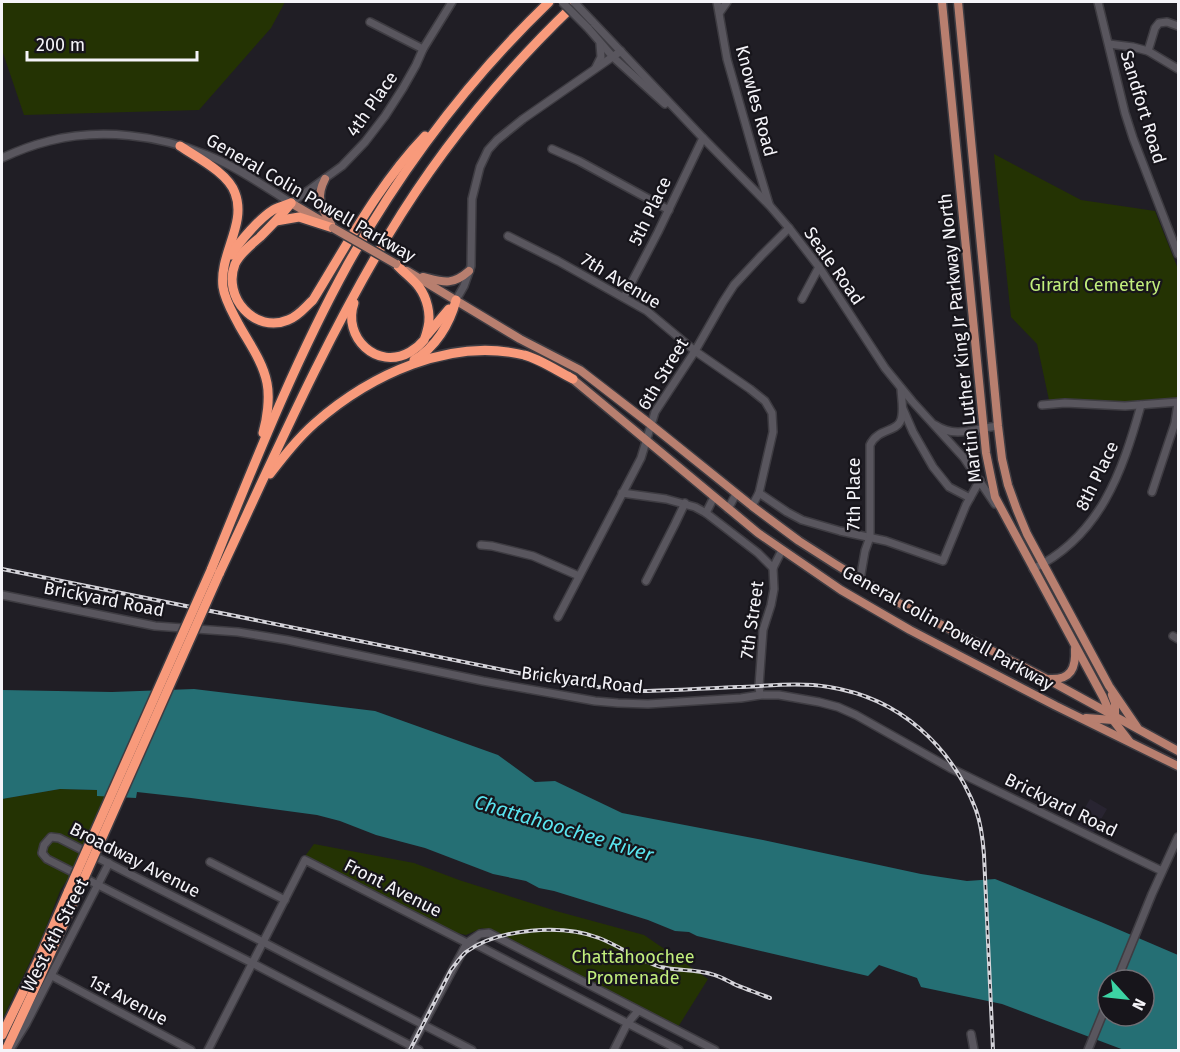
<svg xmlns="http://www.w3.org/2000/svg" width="1180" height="1052" viewBox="0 0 1180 1052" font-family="'Fira Sans',sans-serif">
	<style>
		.built { fill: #282431 }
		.green { fill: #243303 }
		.water { fill: #256f74; fill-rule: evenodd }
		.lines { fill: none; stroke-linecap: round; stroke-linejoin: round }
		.minor-casing { stroke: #3e3c42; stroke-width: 10 }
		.major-casing { stroke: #3e3c42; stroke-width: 11 }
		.highway-casing { stroke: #3e3c42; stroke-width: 12 }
		.minor { stroke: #59565e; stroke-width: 7 }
		.major { stroke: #b87f6f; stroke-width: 8 }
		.highway { stroke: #f89a7b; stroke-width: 9 }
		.rail-casing { stroke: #d4d3d9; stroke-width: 4 }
		.rail { stroke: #17151b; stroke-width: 1.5; stroke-dasharray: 4.5; stroke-linecap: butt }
		.minor-bridge-casing { stroke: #3e3c42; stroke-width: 10; stroke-linecap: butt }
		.major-bridge-casing { stroke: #3e3c42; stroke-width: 11; stroke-linecap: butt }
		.highway-bridge-casing { stroke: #3e3c42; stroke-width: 12; stroke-linecap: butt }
		.minor-bridge { stroke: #59565e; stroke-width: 7 }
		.major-bridge { stroke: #b87f6f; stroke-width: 8 }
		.highway-bridge { stroke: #f89a7b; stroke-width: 9 }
		.labels { text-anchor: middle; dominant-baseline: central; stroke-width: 4.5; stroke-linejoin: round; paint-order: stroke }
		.street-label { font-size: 18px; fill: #f5f4f9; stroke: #17151b }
		.park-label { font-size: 18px; fill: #c1ed7c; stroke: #17151b }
		.water-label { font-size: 20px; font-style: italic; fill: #5ae4ef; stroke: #17151b }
	</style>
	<rect width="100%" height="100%" fill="#201e25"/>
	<path class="built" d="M1090,799L1107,809L1093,833L1076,824Z"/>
	<g class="green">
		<path d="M2,2H285L271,28L199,110L24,115L2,50Z"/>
		<path d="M994,154L1081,200L1155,211L1178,269V399L1126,402L1049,400L1037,344L1011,317Z"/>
		<path d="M60,789L98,790V796H105L72,872L60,891L43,935L2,1020V799Z"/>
		<path d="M314,844L414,863L459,880L556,911L644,935L708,979L678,1027L482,928L466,935L449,931L305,856Z"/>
	</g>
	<path class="water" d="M194,689L375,711L498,755L535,782L555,781L622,813L763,840L921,874L967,881L995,879L1101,922L1178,955V1050H1124L1002,1004L921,987L917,978L879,965L868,976L697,936L689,932L675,931L648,920L554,891L539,888L526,881L493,874L425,848L376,835L340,821L317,815L191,798L137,792L136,798L97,796V790L60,789L2,799V690L112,692ZM1108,980H1144V1016H1108Z"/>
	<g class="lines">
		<defs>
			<g id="minor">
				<path d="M717,2L727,59L756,161L769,204"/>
				<path d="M1098,2L1125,113L1133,138L1178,254"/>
				<path d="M720,12L727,2"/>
				<path d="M592,21L703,138L770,206L789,228L819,267L885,368L912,401L964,458L995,504"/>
				<path d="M370,22L423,49"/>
				<path d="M588,28L613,57L665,104"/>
				<path d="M1109,44L1133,47L1148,51L1178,69"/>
				<path d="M1148,51L1155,28L1159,23L1167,22L1178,26"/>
				<path d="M596,67L601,57L600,44"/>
				<path d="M552,149L579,161L669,210"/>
				<path d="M2,158C17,151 33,145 49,141C100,128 159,135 207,155C237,167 264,186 291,203L342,166L365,142L385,116L403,88L416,65L423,49L452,2"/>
				<path d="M508,236L558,261L647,311L695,351L750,389L765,401L772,413L773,432L759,493L752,506"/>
				<path d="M624,297L658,232L703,138"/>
				<path d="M802,299L819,267"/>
				<path d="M456,300L464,286L471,266L472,199L480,167L488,150L497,140L523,119L621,51"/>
				<path d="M1042,405L1065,403L1125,406L1178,402"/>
				<path d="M903,409L913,432L933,467L949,487L970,498"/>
				<path d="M935,425C956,439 976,428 998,426"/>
				<path d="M1152,492L1175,423L1178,403"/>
				<path d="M622,493L666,499L695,507L706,513L758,553L773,568"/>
				<path d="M759,493L787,512L802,520L840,531L886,541L943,561L966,505L980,480"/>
				<path d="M728,509L736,494"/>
				<path d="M706,513L714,497"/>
				<path d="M481,545L492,546L533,556L579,576"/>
				<path d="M1033,569C1100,536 1122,473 1141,405"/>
				<path d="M860,580L865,551L870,537V445C877,429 895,432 900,422C905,413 901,397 901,388"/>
				<path d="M646,581L675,524L685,503"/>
				<path d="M2,595L155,626L238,632L287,640L483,681L595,701L618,703L648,704L741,698L760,695H779L819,702L838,707L856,715L950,768L1162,871"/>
				<path d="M558,617L641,458L655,412L695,351L723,302L734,285L761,256L789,228"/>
				<path d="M1173,636L1178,639"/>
				<path d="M760,695L759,686L763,630L771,605L774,589L773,568L782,550"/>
				<path d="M210,862L285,900"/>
				<path d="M467,943L480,934L489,933L715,1050"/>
				<path d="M52,976L191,1050"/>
				<path d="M1117,980L1152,894L1178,837"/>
				<path d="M971,1034L974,1050"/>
				<path d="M11,1048L26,1024L109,863"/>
				<path d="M410,1049L467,943"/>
				<path d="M208,1050L305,860L467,943L477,945L679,1050"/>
				<path d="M419,1050L252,963L47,859L42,853L44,845L51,837L59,838L263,942L472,1050"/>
				<path d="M614,1050L627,1024L638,1011"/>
				<path d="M1088,1050L1108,1001"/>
			</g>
			<g id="major">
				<path d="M942,2L986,453L995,497L1103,697L1113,720L1129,741"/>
				<path d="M958,2L998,426L1002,459L1008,485L1017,510L1027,534L1109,686L1137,727"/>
				<path d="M325,179C314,200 323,209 333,228"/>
				<path d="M291,203L325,223"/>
				<path d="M407,271L520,339L580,370L650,424L752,506L799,541L835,564L897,602L1045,678L1178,751"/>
				<path d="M423,277C443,282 452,286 469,271"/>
				<path d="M569,376L758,533L841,590L910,630L1056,706L1178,766"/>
				<path d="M1050,679C1071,680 1076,668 1075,649"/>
				<path d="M1086,718L1113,720L1115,717V703L1112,695"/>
			</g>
			<g id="highway">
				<path d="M180,146C198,158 228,173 235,193C247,224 219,254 223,287C225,301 233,313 239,325C249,343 263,362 267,383C270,398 267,419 263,433"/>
				<path d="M291,203C282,215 271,226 260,237C251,245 240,253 235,264C222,297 255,334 288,320C299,316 305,307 313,300C348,243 379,184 425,136"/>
				<path d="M276,221L299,217L333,228"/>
				<path d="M231,255C239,242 260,218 273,210C279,207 286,205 291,203"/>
				<path d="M354,303C342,337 377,371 410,352C415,349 420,345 424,340C426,336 427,331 428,327C431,314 427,298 419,287C413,279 403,272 396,264"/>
				<path d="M427,335L449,309"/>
				<path d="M414,360C435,348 450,324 456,300"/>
				<path d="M270,474C284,456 298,438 315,423C370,375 450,337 524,355C538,358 559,372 573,379"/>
				<path d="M211,570C253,467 294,362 348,264C402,168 470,78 549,2"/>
				<path d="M219,574C273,459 324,342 389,234C440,149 503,73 574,5"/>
				<path d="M2,1035L38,961L69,890"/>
				<path d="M6,1050L40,977L77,894"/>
			</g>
		</defs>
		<use href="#minor" class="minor-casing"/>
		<use href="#major" class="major-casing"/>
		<use href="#highway" class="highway-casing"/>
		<use href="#minor" class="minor"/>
		<use href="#major" class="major"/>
		<use href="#highway" class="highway"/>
		<defs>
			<g id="rail">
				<path d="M2,569L573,684C596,687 619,690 642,691C674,691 706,688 738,687C768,686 799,682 829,687C899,698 951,745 976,810C981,824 983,841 984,855L993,1050"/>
				<path d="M410,1050L451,970C456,964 460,957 466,952C499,928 562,924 599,938C620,946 639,961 661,967C677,971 695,969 711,974C720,976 728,981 736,985C747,989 759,994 770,998"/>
			</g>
		</defs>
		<use href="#rail" class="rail-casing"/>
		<use href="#rail" class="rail"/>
		<defs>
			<g id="minor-bridge">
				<path d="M562,2L588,28"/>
				<path d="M574,2L592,21"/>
			</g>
			<path id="major-bridge" d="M333,228L396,264"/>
			<g id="highway-bridge">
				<path d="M69,890L211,570"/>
				<path d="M77,894L219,574"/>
			</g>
		</defs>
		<use href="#minor-bridge" class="minor-bridge-casing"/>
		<use href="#major-bridge" class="major-bridge-casing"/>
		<use href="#highway-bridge" class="highway-bridge-casing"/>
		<use href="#minor-bridge" class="minor-bridge"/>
		<use href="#major-bridge" class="major-bridge"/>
		<use href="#highway-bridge" class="highway-bridge"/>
	</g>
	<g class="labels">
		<g class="street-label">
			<text transform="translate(756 101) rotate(75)">Knowles Road</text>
			<text transform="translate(372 104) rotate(-55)">4th Place</text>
			<text transform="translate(1143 107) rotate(73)">Sandfort Road</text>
			<text transform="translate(311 198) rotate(30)">General Colin Powell Parkway</text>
			<text transform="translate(650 211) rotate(-64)">5th Place</text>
			<text transform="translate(834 266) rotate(55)">Seale Road</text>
			<text transform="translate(621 281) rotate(31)">7th Avenue</text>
			<text transform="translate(960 338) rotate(-96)">Martin Luther King Jr Parkway North</text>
			<text transform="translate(663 374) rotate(-59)">6th Street</text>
			<text transform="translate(1097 476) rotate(-64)">8th Place</text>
			<text transform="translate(854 494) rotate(-90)">7th Place</text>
			<text transform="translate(104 599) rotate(11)">Brickyard Road</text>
			<text transform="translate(752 620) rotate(-82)">7th Street</text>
			<text transform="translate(948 628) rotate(29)">General Colin Powell Parkway</text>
			<text transform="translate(582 680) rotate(7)">Brickyard Road</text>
			<text transform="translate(1061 805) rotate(26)">Brickyard Road</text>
			<text transform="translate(135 860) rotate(27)">Broadway Avenue</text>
			<text transform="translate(393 888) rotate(27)">Front Avenue</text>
			<text transform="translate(55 935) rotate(-63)">West 4th Street</text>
			<text transform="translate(128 1000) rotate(28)">1st Avenue</text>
		</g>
		<g class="park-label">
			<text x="1095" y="285">Girard Cemetery</text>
			<text x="633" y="957">Chattahoochee<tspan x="633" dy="21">Promenade</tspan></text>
		</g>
		<g class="water-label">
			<text transform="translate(564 828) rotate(17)">Chattahoochee River</text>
		</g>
	</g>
	<rect width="1180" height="1052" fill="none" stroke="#f5f4f9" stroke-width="6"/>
	<g transform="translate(1126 998) rotate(117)"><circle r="28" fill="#17151b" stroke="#706e74" stroke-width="1.5"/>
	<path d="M0-4.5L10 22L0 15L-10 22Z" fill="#3cd4a4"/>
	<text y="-9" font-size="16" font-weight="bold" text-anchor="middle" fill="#f5f4f9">N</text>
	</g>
	<path d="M27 51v9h170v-9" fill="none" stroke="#f5f4f9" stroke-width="3"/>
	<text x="36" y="51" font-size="18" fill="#f5f4f9" stroke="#17151b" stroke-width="4.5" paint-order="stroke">200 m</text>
</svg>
